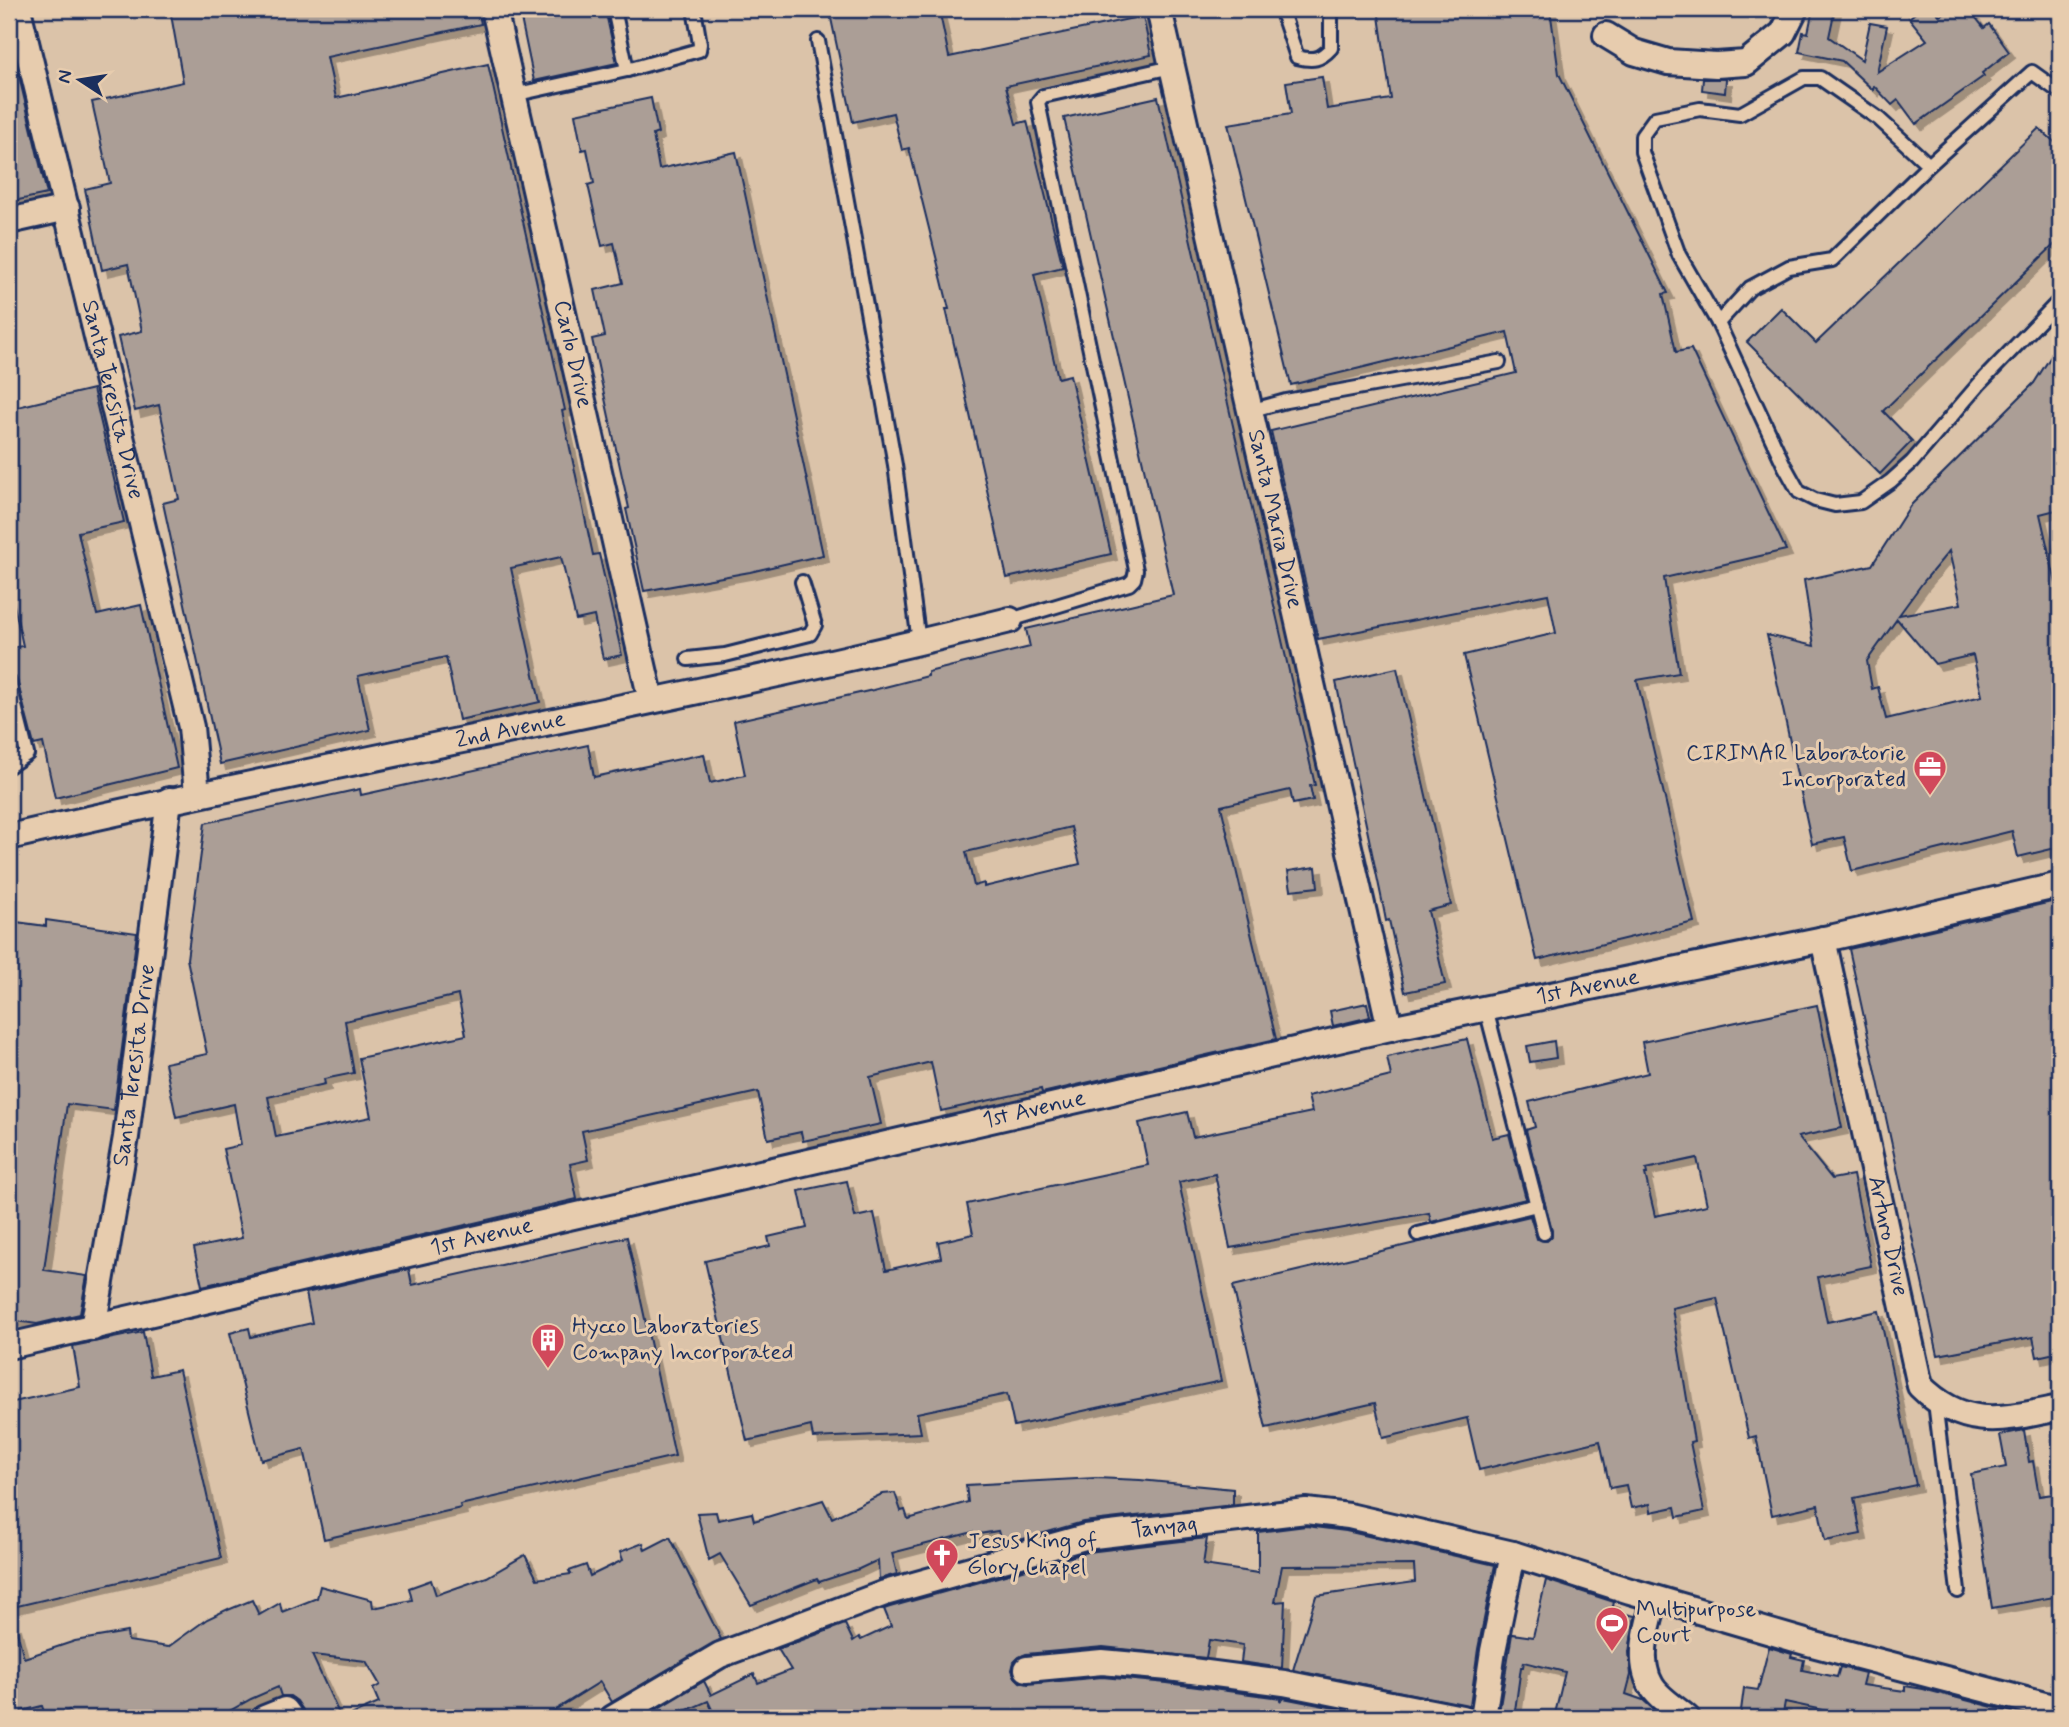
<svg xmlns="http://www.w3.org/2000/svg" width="2069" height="1727" viewBox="0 0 2069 1727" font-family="Mynerve,sans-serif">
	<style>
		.building { fill: #ab9e96; stroke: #1b2f5e; stroke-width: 2; fill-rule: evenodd; filter: url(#shadow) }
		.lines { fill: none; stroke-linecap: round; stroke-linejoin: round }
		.lane-casing { stroke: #1b2f5e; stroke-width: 18 }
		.street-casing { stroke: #1b2f5e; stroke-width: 30 }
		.lane { stroke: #e7ccae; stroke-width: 12 }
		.street { stroke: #e7ccae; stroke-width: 24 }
		.labels { text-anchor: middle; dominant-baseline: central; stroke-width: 6; stroke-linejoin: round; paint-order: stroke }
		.street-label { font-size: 23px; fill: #1b2f5e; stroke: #e7ccae }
		.poi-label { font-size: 23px; fill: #1b2f5e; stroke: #e7ccae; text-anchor: start }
	</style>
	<defs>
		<filter id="shadow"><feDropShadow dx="6" dy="6" stdDeviation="0" flood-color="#0004"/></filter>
	</defs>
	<rect width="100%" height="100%" fill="#dbc3a9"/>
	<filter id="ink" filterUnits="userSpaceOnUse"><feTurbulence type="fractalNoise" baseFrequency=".0143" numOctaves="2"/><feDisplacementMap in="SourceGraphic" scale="14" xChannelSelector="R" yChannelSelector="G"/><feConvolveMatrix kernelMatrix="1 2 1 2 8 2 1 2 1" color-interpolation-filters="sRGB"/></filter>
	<g filter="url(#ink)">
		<g class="building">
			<path d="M170,9H478L481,24L327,57L336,98L488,64L565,410L562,411L593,555L599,554L622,655L603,659L594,616L576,620L561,557L511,568L540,702L459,720L446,657L358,676L370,730L220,764L163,503L179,499L159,405L135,411L118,337L142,331L128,264L102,270L85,189L110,183L92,102L183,82Z"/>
			<path d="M519,9H605L617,63L534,81Z"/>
			<path d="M829,9H939L949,57L1143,16L1151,55L1006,86L1016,124L1027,121L1063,267L1034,274L1058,378L1070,375L1111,554L1007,578L946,309H949L909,148L902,150L893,113L853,122Z"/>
			<path d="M1378,9H1550L1559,74L1668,293L1663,294L1676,352L1691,349L1786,550L1664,578L1679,673L1637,680L1694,922L1537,960L1464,655L1556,633L1548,594L1318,639L1271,431L1516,373L1507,332L1291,385L1228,124L1291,114L1286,82L1322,77L1327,109L1391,99Z"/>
			<path d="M1813,9H1835L1829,37L1862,60L1870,23L1887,26L1877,72L1927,40L1909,18L1920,9H1934L1940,16L1950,9H1969L1984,28L1989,24L2009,52L1982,73L1984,76L1916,124L1898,100L1892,105L1874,86L1873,90L1842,61L1799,52L1803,32L1808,33Z"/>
			<path d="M9,47H12L47,194L9,202Z"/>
			<path d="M1703,79H1726L1725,93L1702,90Z"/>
			<path d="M1158,97L1315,785L1310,786L1313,800L1293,804L1290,790L1221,806L1276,1039L1042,1093L1041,1089L941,1111L931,1062L870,1077L881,1124L803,1141L801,1132L768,1139L758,1092L582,1131L588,1160L570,1164L577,1199L202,1286L194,1248L242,1238L223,1149L241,1145L234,1104L176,1117L165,1063L207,1054L187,959L205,823L360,789L361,795L588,745L594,777L704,754L710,783L745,775L734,721L873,690L928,676V672L1030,647L1026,629L1173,595L1064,118ZM1071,827L1080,864L984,887V883L974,886L966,852ZM458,995L466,1035L359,1058L371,1117L276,1137L268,1097L325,1084L324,1079L354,1073L345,1021Z"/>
			<path d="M651,98L658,133L653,135L659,169L736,152L823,555L750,572L644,591L626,509L629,508L592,339L605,336L595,290L623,283L614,243L602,246L588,185L594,183L587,149L582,150L575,114Z"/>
			<path d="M2039,128L2060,147V239L1883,411L1912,441L1880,474L1747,342L1781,308L1816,343Z"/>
			<path d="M2060,342V509L2040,514L2060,601V847L2018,857L2012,831L1852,871L1844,837L1812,844L1767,635L1814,646L1804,580L1872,565L1910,506L2034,383ZM1949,551L1961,604L1899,615L1924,581ZM1897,619L1935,664L1973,655L1982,696L1886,719L1878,687L1872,689L1867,661Z"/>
			<path d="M93,389L124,522L78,532L97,615L141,605L177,768L55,798L43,743L34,745L17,680L15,676L9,673V648L23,646L9,582V409Z"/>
			<path d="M1397,668L1451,905L1428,911L1445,984L1405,992L1389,920L1386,921L1383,905L1336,682Z"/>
			<path d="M1316,867L1318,887L1291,890L1288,871Z"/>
			<path d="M2060,900V1352L2037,1357L2033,1337L1938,1355L1849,949Z"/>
			<path d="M46,920L137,933L114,1110L67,1104L44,1270L87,1276L80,1314L37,1324L9,1320V921L46,926Z"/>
			<path d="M1367,1003L1370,1017L1333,1026L1330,1011Z"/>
			<path d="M1817,1005L1842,1128L1798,1137L1832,1179L1853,1175L1871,1266L1818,1277L1827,1322L1879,1311L1916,1485L1854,1498L1861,1534L1825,1541L1818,1505L1772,1515L1756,1436L1749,1438L1717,1298L1672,1308L1694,1441L1690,1442L1704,1511L1677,1517L1675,1507L1651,1512L1650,1504L1631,1508L1626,1485L1610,1488L1600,1441L1479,1470L1467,1418L1383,1438L1375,1403L1266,1428L1233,1286L1530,1216L1537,1239L1547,1241L1552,1236V1231L1526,1130L1535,1127L1529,1102L1648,1073L1642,1042ZM1697,1158L1707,1205L1655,1216L1645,1174H1647L1646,1169Z"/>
			<path d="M1467,1039L1492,1138L1509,1134L1526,1199L1431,1222L1429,1213L1230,1248L1215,1174L1179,1182L1221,1381L1014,1426L1007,1394L917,1413L921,1433L813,1438L811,1426L747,1441L705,1261L770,1246L768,1237L807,1228L799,1191L847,1181L855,1217L874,1213L886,1270L941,1258L938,1242L973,1234L967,1204L1148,1165L1139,1123L1187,1112L1193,1137L1312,1112L1308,1096L1391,1076L1387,1057Z"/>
			<path d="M1554,1041L1556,1058L1530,1062L1527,1046Z"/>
			<path d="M627,1237L675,1456L460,1505L461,1508L324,1539L304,1449L261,1460L230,1333L249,1328L251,1337L312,1323L306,1293L409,1269L412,1285Z"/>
			<path d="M143,1332L151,1376L179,1370L221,1558L9,1608V1403L80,1387L73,1346Z"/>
			<path d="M2024,1430L2029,1462L2033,1461L2039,1496L2060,1493V1596L1992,1608L1971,1474L2006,1467L2000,1435Z"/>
			<path d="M1096,1478L1140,1480L1233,1489V1505L1083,1522L1002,1545L998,1531L973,1535V1532L892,1553L897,1574L879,1579L878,1560L859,1569L819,1582L817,1579L751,1605L720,1554L709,1560L697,1513L716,1512L718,1520L752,1513L754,1521L823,1500L832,1518L882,1494L895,1493L901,1511L905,1510L908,1519L968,1502L966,1485Z"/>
			<path d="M1306,1526L1346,1531L1495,1565L1478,1649L1470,1706L1293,1670L1316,1596L1415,1582L1414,1565L1282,1566L1275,1602L1285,1601L1282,1668L1241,1662L1243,1645L1209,1640L1206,1658L1103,1647L1026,1654L1019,1657L1014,1662L1012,1670L1015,1677L1020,1682L1028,1684L1102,1677L1167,1683L1281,1698L1280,1701L1283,1698L1386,1718H716L708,1701L669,1718H642L704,1681L711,1695L754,1674L758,1683L791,1670L778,1649L845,1624L853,1641L859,1637L861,1640L891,1626L884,1609L890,1607L1088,1552L1207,1538L1203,1565L1258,1573V1532Z"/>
			<path d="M670,1537L721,1639L612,1702L600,1682L542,1718H344L379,1703L373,1689L380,1685L366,1661L312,1655L341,1718H306L303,1710L297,1701L290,1696H281L278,1687L251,1699L217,1718H75L69,1710L52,1718H46L42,1706L9,1714V1625L15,1624L24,1658L75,1641L127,1632L128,1641L168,1647L207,1619L228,1609V1610L252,1600L259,1615L280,1603L282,1612L317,1598L320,1586L372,1600L373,1608L412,1600L409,1588L431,1580L436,1595L487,1577L525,1555L537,1579L571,1574L569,1571L586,1565L590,1576L623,1560L620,1552L643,1543L645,1550Z"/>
			<path d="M1546,1580L1614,1602L1612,1611L1635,1616L1629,1652L1631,1675L1626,1694L1643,1700L1663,1718H1554L1565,1672L1524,1662L1523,1667H1521L1514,1718H1498L1512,1634L1533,1637Z"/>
			<path d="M1769,1647L1792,1654L1791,1657L1804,1660L1802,1670L1837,1677L1840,1667L1865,1673L1862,1685L1905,1691V1686L1923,1689L2012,1712L2011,1718H1943L1886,1712L1885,1718H1840L1841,1714L1785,1702L1783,1713L1780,1712L1779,1718H1740L1744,1688L1758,1690Z"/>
		</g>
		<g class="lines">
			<defs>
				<g id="lane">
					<path d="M614,9L627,70"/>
					<path d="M1281,9L1297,57C1313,61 1320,60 1331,48V9"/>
					<path d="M818,41L895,465L919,642"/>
					<path d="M2060,92L2032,72L1929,165L1832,260L1789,267L1750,288L1718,323L1784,465L1799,492L1815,500L1835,505L1861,502L1891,481L1912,462L1980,383L2060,300"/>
					<path d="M513,95L627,70L699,50L700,44L694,9"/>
					<path d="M1718,323L1679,255L1642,152V136L1655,118L1700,109L1740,114L1804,78H1820L1879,119L1929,165"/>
					<path d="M1249,411L1286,401L1499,362"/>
					<path d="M1010,620L1129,584L1134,579L1136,570L1038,102L1043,96L1172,67"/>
					<path d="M688,659L725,655L810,634L815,625L802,582"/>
					<path d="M9,682L27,754L9,766"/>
					<path d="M1486,1009L1544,1233"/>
					<path d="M1418,1234L1537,1205"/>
					<path d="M1935,1402L1958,1591"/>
				</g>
				<g id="street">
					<path id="s1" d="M18,9L191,727L197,794"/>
					<path id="s2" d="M494,9L651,700"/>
					<path id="s3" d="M1159,9L1390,1028"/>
					<path d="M1606,35L1634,52L1668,62L1716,65L1746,63L1783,33L1795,9"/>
					<path d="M9,221L67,208"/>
					<path id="s4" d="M9,837C341,760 679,702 1010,620"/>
					<path id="s5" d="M1823,939L1920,1386C1965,1431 2004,1419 2060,1408"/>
					<path id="s6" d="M93,1328L126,1137L169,800"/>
					<path id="s7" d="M9,1346L1390,1028L1834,937L2060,885"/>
					<path d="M1513,1554L1630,1591L1812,1644L2060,1709"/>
					<path d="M1655,1599C1648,1625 1636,1659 1651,1685C1658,1698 1676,1708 1687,1718"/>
					<path d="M1027,1669L1102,1662L1169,1668L1284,1683L1462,1718"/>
					<path d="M265,1718L285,1710L291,1718"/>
					<path id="s8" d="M613,1718L720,1655L885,1593L1085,1537L1306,1511L1349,1516L1513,1554L1493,1651L1483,1718"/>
				</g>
			</defs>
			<use href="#lane" class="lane-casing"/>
			<use href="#street" class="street-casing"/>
			<use href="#lane" class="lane"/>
			<use href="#street" class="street"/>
		</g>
	</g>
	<defs>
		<symbol id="office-pin" viewBox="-11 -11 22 30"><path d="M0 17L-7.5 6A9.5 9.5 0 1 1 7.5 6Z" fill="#d1495b" stroke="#e7ccae"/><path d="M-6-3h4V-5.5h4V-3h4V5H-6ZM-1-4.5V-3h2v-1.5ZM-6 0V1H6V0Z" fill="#fff"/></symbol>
		<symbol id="building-pin" viewBox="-11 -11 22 30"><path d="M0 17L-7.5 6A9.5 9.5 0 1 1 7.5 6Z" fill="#d1495b" stroke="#e7ccae"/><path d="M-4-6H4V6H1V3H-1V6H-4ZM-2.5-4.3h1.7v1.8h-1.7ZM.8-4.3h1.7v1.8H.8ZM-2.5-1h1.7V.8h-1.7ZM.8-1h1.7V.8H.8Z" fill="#fff"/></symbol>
		<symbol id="church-pin" viewBox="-11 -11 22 30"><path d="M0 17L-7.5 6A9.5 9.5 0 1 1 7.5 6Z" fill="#d1495b" stroke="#e7ccae"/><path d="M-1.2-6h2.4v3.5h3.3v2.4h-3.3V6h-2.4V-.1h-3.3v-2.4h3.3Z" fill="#fff"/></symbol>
		<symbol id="stadium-pin" viewBox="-11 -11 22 30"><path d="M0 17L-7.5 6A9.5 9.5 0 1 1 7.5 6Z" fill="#d1495b" stroke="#e7ccae"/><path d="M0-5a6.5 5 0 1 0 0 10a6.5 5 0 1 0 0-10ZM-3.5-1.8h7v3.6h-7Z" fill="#fff"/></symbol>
	</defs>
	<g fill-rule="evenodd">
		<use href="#office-pin" x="1911" y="748" width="38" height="52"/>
		<use href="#building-pin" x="529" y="1321" width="38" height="52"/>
		<use href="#church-pin" x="923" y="1536" width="38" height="52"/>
		<use href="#stadium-pin" x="1593" y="1604" width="38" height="52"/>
	</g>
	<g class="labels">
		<g class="street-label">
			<text stroke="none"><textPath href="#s2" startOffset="354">Carlo Drive</textPath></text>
			<text stroke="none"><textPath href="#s1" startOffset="402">Santa Teresita Drive</textPath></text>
			<text stroke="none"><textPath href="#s3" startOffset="523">Santa Maria Drive</textPath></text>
			<text stroke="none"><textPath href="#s4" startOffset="513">2nd Avenue</textPath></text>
			<text stroke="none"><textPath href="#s7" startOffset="1619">1st Avenue</textPath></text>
			<text stroke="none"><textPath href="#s6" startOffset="266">Santa Teresita Drive</textPath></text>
			<text stroke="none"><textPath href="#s7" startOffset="1052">1st Avenue</textPath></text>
			<text stroke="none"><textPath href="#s5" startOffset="304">Arturo Drive</textPath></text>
			<text stroke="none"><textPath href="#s7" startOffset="485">1st Avenue</textPath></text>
			<text stroke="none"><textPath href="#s8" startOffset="588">Tanyag</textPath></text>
		</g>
		<g class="poi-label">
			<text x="1906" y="754" text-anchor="end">CIRIMAR Laboratorie<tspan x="1906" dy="26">Incorporated</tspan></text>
			<text x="572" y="1327">Hycco Laboratories<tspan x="572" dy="26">Company Incorporated</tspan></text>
			<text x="967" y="1542">Jesus King of<tspan x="967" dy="26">Glory Chapel</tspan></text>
			<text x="1636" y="1610">Multipurpose<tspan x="1636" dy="26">Court</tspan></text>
		</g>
	</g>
	<rect width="2069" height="1727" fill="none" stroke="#e7ccae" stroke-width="35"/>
	<rect x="18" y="18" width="2034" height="1692" fill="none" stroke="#1b2f5e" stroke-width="2.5" filter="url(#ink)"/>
	<g transform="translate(80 80) rotate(282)" stroke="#e7ccae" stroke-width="5" paint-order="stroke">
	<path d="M0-5L12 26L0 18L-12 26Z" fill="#1b2f5e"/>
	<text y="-10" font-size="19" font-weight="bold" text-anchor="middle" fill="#1b2f5e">N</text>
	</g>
</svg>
